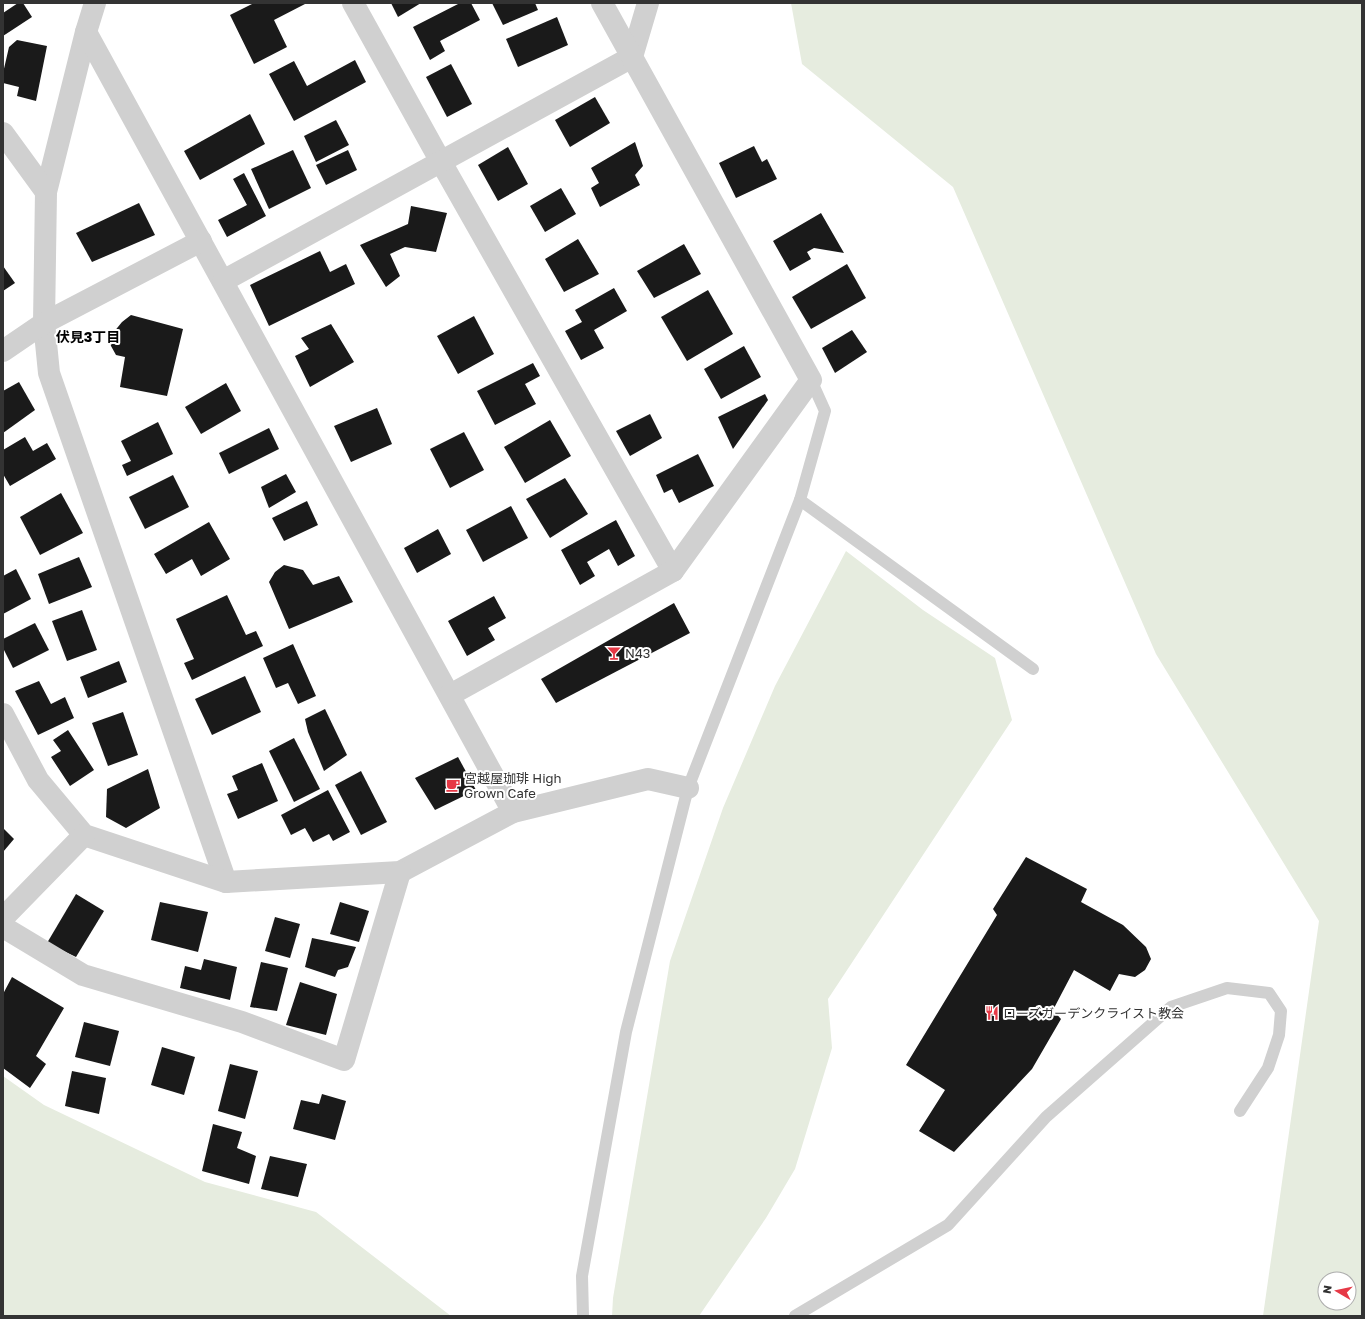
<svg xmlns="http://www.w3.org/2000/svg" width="1365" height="1319" viewBox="0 0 1365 1319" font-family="'Golos Text','Noto Sans JP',sans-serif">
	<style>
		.green { fill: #e6ecdf; fill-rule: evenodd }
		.building { fill: #1a1a1a }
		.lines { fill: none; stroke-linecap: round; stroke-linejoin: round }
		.lane { stroke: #d0d0d0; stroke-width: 12 }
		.street { stroke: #d0d0d0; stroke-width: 22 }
		.labels { text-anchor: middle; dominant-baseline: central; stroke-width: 4; stroke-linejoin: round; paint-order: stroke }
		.poi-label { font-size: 13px; fill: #333; stroke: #fff; text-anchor: start }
		.neighbourhood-label { font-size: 14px; font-weight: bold; fill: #000; stroke: #fff }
	</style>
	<rect width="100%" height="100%" fill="#fff"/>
	<g class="green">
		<path d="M791,3H1362V1316H1263L1319,921L1156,654L953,187L802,64ZM1325,1279H1349V1303H1325Z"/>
		<path d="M846,551L923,610L995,658L1012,720L828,999L832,1048L795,1169L766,1218L699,1316H612L613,1298L670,961L723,808L775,686Z"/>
		<path d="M3,1076L44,1105L205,1182L316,1212L451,1316H3Z"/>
	</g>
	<g class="building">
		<path d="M18,3H23L32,17L3,36V13Z"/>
		<path d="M254,3L305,4L274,20L287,47L254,64L230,15Z"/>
		<path d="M391,3H421L398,17Z"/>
		<path d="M460,3H471L480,20L440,41L445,51L430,60L413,27Z"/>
		<path d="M492,3H535L538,10L503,25Z"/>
		<path d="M557,17L568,45L518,67L506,39Z"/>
		<path d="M17,40L47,46L36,101L17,96L19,87L3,83V73L9,47Z"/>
		<path d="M355,60L366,82L294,121L269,74L294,61L307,86Z"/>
		<path d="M451,64L472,104L447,117L426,77Z"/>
		<path d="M595,97L610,123L570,147L555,120Z"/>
		<path d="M250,114L265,144L200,180L184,151Z"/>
		<path d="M336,120L349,145L316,162L304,136Z"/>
		<path d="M635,142L643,166L635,175L640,185L600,207L591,188L599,183L591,168Z"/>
		<path d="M754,146L762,162L767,159L777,179L736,198L719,163Z"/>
		<path d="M508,147L528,184L498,201L478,165Z"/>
		<path d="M293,150L311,188L269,209L251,169Z"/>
		<path d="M348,150L357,170L326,185L316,165Z"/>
		<path d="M244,173L266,216L227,237L218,220L247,205L233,179Z"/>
		<path d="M561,188L576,214L545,232L530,206Z"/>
		<path d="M139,203L155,235L92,262L76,233Z"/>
		<path d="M411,206L447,213L436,252L405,247L390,254L400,276L386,287L360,245L408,224Z"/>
		<path d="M821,213L844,253L814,248L807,252L811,259L790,271L773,241Z"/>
		<path d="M578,239L599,274L564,292L545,259Z"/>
		<path d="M684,244L701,274L654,298L637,271Z"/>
		<path d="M320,251L330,272L346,264L355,284L269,326L250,285Z"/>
		<path d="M847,264L866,298L811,329L792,297Z"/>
		<path d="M3,266L15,283L3,291Z"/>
		<path d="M614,288L627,311L594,330L604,348L581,360L565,331L582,322L575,310Z"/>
		<path d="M708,290L733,334L687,361L661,317Z"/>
		<path d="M131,315L183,329L167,396L120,387L125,357L116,355L111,346L109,338L122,322Z"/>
		<path d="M474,316L494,354L458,374L437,336Z"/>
		<path d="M331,324L354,362L310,387L295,356L309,349L301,338Z"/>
		<path d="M852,330L867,352L835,373L822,348Z"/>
		<path d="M744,346L761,377L721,399L704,369Z"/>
		<path d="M533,363L540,376L525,384L536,404L495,425L477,391Z"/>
		<path d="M19,382L35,410L3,433V391Z"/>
		<path d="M226,383L241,411L201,434L185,407Z"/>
		<path d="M765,394L768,400L733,449L718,417Z"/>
		<path d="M377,408L392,444L351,462L334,426Z"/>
		<path d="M650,414L662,438L630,456L616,431Z"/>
		<path d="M550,420L571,456L525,483L504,447Z"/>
		<path d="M158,422L173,454L127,476L122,465L131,461L121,441Z"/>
		<path d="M269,428L279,449L229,474L219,453Z"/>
		<path d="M464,432L484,470L450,488L430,449Z"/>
		<path d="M25,437L33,451L47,443L56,459L10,486L3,474V450Z"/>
		<path d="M698,454L714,486L679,503L672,489L664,493L656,475Z"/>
		<path d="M286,474L296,492L269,508L261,487Z"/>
		<path d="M173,475L189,507L145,529L129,497Z"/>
		<path d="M565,478L588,514L550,538L526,499Z"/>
		<path d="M61,493L83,533L40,555L20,517Z"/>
		<path d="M307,501L318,525L284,541L272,518Z"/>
		<path d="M511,506L528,538L483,562L466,530Z"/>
		<path d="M616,520L635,556L618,566L609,549L587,562L595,576L580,585L561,550Z"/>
		<path d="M209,522L230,559L201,576L192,559L166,574L154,554Z"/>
		<path d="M438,529L451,554L417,573L404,548Z"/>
		<path d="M79,557L92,587L49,604L38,574Z"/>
		<path d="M284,565L303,570L313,585L339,576L353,602L289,629L269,582L275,572Z"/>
		<path d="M16,569L31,599L3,614V576Z"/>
		<path d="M227,595L246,635L256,631L263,646L192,680L184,663L194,659L176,619Z"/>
		<path d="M494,596L506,618L488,628L495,640L467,656L448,621Z"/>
		<path d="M674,603L690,633L556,703L541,679Z"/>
		<path d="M82,610L97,650L67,661L52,621Z"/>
		<path d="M35,623L49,650L13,668L3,648V639Z"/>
		<path d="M293,644L316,696L298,704L288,683L276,688L263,658Z"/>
		<path d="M119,661L127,682L88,698L80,677Z"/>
		<path d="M245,676L261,712L212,735L195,699Z"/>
		<path d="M39,681L51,704L65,697L74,718L38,735L15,691Z"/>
		<path d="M325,709L347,755L324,771L308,732L305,719Z"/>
		<path d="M123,712L138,755L108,766L92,723Z"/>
		<path d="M68,730L94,770L70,786L51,757L61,751L53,740Z"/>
		<path d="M294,738L320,789L294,802L269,751Z"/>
		<path d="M458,757L476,790L435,810L415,778Z"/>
		<path d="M262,763L278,801L238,819L227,794L238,790L232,776Z"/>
		<path d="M148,769L160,808L126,828L106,817L107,789Z"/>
		<path d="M361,771L387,822L361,835L335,785Z"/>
		<path d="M328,790L350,832L333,841L329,834L313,842L305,828L291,835L281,815Z"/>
		<path d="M3,828L14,839L3,852Z"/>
		<path d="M1026,857L1087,889L1081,902L1123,925L1146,947L1151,959L1145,970L1135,977L1119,974L1110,991L1074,970L1053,1010L1061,1019L1032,1069L954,1152L919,1131L945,1090L906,1065L997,915L993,909Z"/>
		<path d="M76,894L104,911L76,957L47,943Z"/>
		<path d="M160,902L208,912L198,952L151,940Z"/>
		<path d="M340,902L369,911L359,942L330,934Z"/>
		<path d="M275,917L300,924L290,958L265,951Z"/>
		<path d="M312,938L356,947L348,967L338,970L335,977L305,967Z"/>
		<path d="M204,959L237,967L230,1000L180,988L185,966L201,970Z"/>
		<path d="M261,962L288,968L277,1011L250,1007Z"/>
		<path d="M12,977L64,1008L36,1056L46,1064L30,1088L3,1068V994Z"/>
		<path d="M300,982L337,994L326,1035L286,1025Z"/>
		<path d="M84,1022L119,1031L110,1066L75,1057Z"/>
		<path d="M162,1047L195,1057L184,1095L151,1085Z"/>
		<path d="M230,1064L258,1071L245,1119L218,1111Z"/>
		<path d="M72,1071L106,1078L99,1114L65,1106Z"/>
		<path d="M322,1094L346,1101L335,1140L293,1129L301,1100L319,1104Z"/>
		<path d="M213,1124L242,1132L237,1148L256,1156L249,1184L202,1171Z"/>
		<path d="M270,1156L307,1164L298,1197L261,1189Z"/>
	</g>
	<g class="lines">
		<g class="lane">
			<path d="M800,500L1033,669"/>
			<path d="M583,1316L582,1276L626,1032L688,788L800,500L825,411L811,380"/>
			<path d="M795,1316L948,1225L1046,1117L1171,1007L1227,988L1269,993L1281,1011L1279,1035L1268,1068L1240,1111"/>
		</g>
		<g class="street">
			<path d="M95,3L86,32L46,192L44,323L49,373L226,882"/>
			<path d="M353,3L441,162L673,571"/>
			<path d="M86,32L513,812"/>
			<path d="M3,133L46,192"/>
			<path d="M223,281L632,57L648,3"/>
			<path d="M3,351L44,323L201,241"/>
			<path d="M450,695L673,571L811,380L602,3"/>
			<path d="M3,714L38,780L84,835L226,882L400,872L513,812L648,779L688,788"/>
			<path d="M3,918L84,835"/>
			<path d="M3,927L83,975L242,1022L344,1060L400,872"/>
		</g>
	</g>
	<defs>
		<symbol id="bar-bare" viewBox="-9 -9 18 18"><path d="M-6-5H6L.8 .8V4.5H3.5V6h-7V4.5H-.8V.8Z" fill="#e63946" stroke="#fff" stroke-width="2.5" paint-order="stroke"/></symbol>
		<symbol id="cafe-bare" viewBox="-9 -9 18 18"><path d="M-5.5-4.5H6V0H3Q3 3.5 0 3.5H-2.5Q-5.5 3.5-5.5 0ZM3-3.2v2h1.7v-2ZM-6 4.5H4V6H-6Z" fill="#e63946" stroke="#fff" stroke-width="2.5" paint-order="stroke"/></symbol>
		<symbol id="restaurant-bare" viewBox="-9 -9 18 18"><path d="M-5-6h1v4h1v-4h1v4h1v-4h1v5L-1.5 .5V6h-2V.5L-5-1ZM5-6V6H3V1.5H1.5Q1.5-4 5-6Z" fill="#e63946" stroke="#fff" stroke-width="2.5" paint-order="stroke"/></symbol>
	</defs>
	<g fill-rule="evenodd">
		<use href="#bar-bare" x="604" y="643" width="20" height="20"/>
		<use href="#cafe-bare" x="443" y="775" width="20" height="20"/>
		<use href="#restaurant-bare" x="982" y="1003" width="20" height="20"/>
	</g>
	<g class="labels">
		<g class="poi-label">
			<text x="625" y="653">N43</text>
			<text x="464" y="778">宮越屋珈琲 High<tspan x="464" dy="15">Grown Cafe</tspan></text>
			<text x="1003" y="1013">ローズガーデンクライスト教会</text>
		</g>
		<g class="neighbourhood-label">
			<text x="88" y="336">伏見3丁目</text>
		</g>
	</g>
	<rect width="1365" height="1319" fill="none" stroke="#333333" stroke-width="8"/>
	<g transform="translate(1337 1291) rotate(279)"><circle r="19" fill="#ffffff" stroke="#adadad"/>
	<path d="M0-3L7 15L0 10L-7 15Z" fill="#e63946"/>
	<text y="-6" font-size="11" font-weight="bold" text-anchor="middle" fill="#333333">N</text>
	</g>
</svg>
